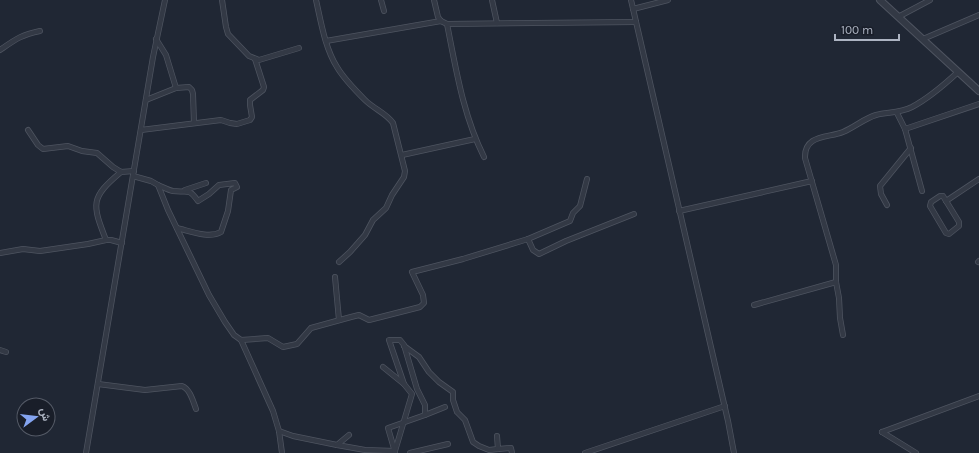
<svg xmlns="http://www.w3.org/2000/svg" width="979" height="453" viewBox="0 0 979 453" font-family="Karla,Vazirmatn,sans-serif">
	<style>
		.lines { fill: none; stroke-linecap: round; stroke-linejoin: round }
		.minor-casing { stroke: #4e5460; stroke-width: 6 }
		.tertiary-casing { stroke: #4e5460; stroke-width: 8 }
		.minor { stroke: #333945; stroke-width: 4.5 }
		.tertiary { stroke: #333945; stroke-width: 6 }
	</style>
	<rect width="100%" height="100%" fill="#202734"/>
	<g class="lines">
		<defs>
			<g id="minor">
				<path d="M222,0L226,27L228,34L249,56L259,60L299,48"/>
				<path d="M316,0C321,22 325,48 337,67C344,79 355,90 365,100C374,109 386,113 393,123L405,171L404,177L392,195L386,208L373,220L365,235L350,252L339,262"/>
				<path d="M381,0L384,11"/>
				<path d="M434,0L438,17L441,21"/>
				<path d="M492,0L497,23"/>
				<path d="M631,0L728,421L734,453"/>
				<path d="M633,9L668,0"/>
				<path d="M898,17L930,0"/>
				<path d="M447,24C456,69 463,115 484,157"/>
				<path d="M156,39L166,55L176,88"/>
				<path d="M923,39L979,15"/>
				<path d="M326,41L441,21L447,24L636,22"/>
				<path d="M0,50C16,39 21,35 40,31"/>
				<path d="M146,100L176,88L189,87L192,90L193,94L194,123"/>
				<path d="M897,113L905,129L922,191"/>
				<path d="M905,129L979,104"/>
				<path d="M28,130L38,145L43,149L68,146L82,151L97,153L113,167L121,172L134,171"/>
				<path d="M141,130L221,120L230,123L237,124L250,120L252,117L250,105V100L263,90L264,87L255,59"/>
				<path d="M402,155L475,139"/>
				<path d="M133,176L151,181L158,185L168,210L209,295L225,322L234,335L241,340L273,411L279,431L282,453"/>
				<path d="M158,185C163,187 168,190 173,191C188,193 188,187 198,201L209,194L219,185L235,183L237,187L231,190L228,211L221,232C209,239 190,231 177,228"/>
				<path d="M185,190L206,183"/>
				<path d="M940,196H943L959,222V226L949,234L946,233L930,206L931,202Z"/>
				<path d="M946,201L979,179"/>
				<path d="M887,205L881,194L880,186L911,148"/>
				<path d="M679,211L812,181"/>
				<path d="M528,239L533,250L539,254L566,241L634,214"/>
				<path d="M106,240C92,204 90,198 121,172"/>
				<path d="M0,253L23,249L40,251L47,250L88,244L106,240H111L122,243"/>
				<path d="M978,262L979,261"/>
				<path d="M335,277L339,320"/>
				<path d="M754,305L836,282"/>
				<path d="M843,335L840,318L839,298L836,282V265L805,158C804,134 829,138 843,132C855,127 865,118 876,115C889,112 900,113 912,107C929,98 944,85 958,72"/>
				<path d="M241,340L268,338L283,347L297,344L311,328L351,317L359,315L369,320L420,307L424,303L423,295L412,272L463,259L528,239L570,221L573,213L580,206L587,179"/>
				<path d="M404,346L419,357L429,372L439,382L453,392V400L457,412L465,420L473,442L479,446L489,450L498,449"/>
				<path d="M0,350L6,352"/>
				<path d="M383,367L404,384"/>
				<path d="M98,384L145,390L182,386C190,389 193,401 196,409"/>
				<path d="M279,431L293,436L337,445L349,435"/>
				<path d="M882,432L979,396"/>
				<path d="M882,432L916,453"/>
				<path d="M497,436L498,449L511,448L512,453"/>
				<path d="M337,445L365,450L395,451L412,394L404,384L389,340H400L404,345L417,389L425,405V415L445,407"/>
				<path d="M395,452L388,428L425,415"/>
				<path d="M86,453L153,57L165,0"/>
				<path d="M410,453L448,444"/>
				<path d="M585,453L725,406"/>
			</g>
			<path id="tertiary" d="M880,0L979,91"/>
		</defs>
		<use href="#minor" class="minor-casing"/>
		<use href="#tertiary" class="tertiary-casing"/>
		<use href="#minor" class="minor"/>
		<use href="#tertiary" class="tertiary"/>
	</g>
	<g transform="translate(36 417) rotate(75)"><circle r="19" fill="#191e29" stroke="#545a66"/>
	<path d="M0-3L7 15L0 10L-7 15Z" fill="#84a4f0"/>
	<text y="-6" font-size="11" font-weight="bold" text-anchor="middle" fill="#adb4c2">ش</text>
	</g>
	<path d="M835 34v6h64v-6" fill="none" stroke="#adb4c2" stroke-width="2"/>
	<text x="841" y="34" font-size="12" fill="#adb4c2" stroke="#191e29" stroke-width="3" paint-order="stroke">100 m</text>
</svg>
